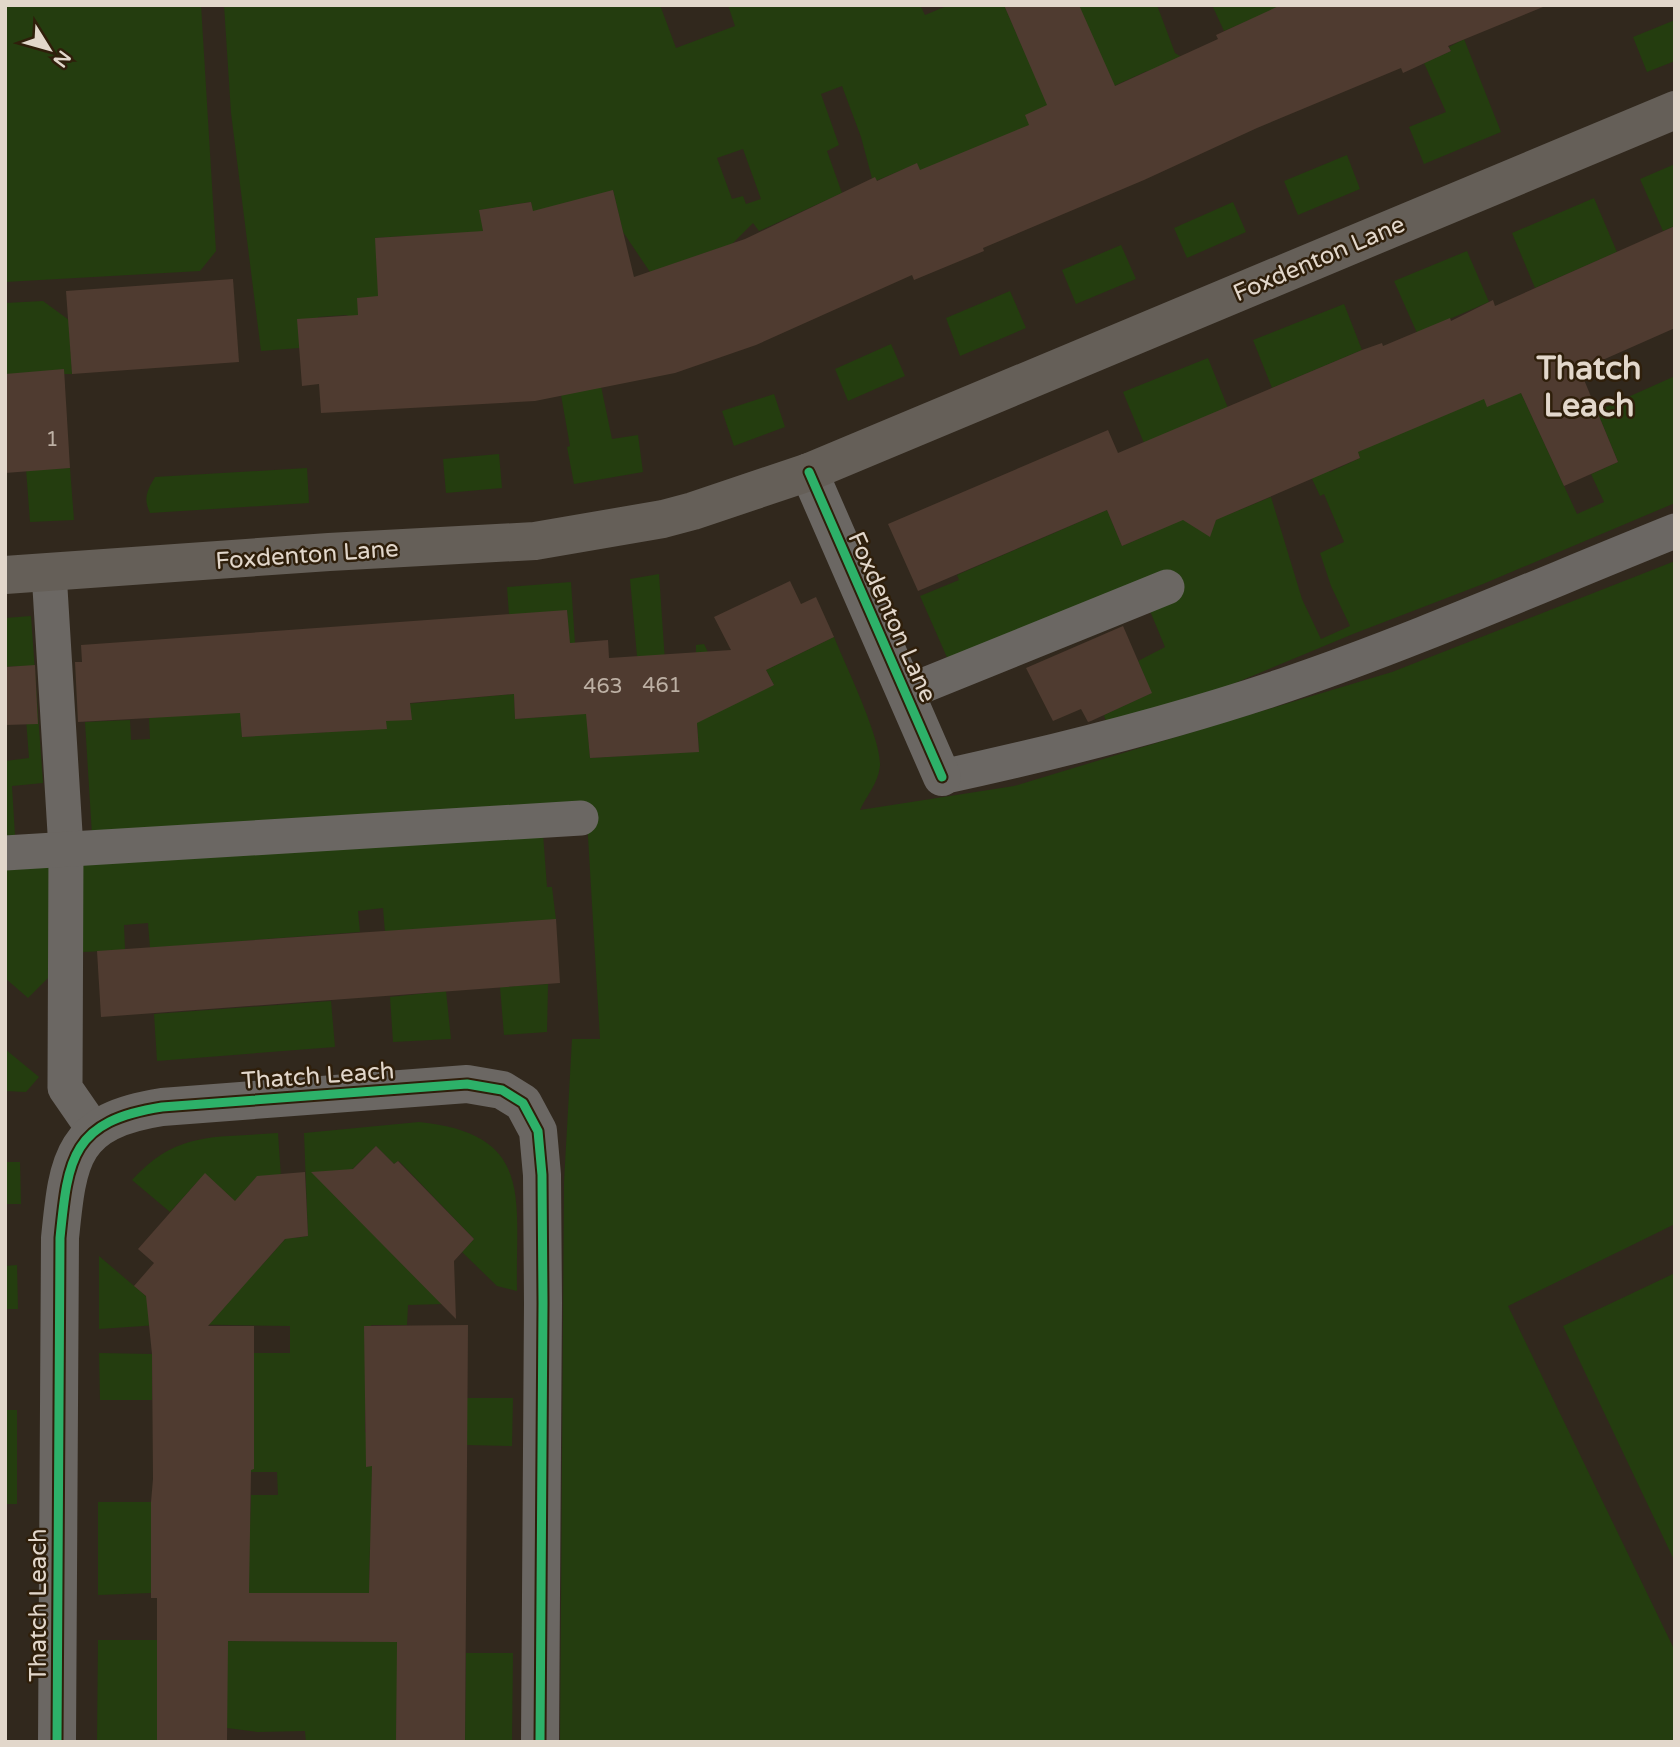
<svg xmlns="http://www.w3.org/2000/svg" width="1680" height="1747" viewBox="0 0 1680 1747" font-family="'Varela Round',sans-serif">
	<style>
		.green { fill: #243d0f; fill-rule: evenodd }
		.building { fill: #4f3b30 }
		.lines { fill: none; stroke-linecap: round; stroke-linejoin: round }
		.lane { stroke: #6b6763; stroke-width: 35 }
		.street { stroke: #6b6763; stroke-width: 38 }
		.secondary { stroke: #655f58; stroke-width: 38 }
		.cycleway-casing { stroke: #2f1f0b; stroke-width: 13 }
		.cycleway { stroke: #2db169; stroke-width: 9 }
		.labels { text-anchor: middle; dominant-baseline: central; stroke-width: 5; stroke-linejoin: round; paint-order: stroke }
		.number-label { font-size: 21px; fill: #bdb0a4 }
		.street-label { font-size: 24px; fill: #e2d7cb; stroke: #2f1f0b }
		.district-label { font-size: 32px; font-weight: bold; fill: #e2d7cb; stroke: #2f1f0b }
	</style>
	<rect width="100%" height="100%" fill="#31281d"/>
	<g class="green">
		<path d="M5,5H201L216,251L200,271L5,282Z"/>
		<path d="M224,5H660L676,48L735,26L728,5H920L925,15L949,5H1004L1024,51L1079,5H1157L1175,53L1195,65L1156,91L1147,71L1103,91L1035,140L928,187L917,164L873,182L861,137L842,86L821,94L839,145L827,151L842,193L759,231L753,223L732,244L650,272L623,232L613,190L539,250L531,202L480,210L487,259L404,236L375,238L389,274L361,345L347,315L318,317L319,332L299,348L261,351L231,113ZM743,149L761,199L746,204L743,196L732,199L717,158Z"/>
		<path d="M1212,5H1286L1224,31Z"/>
		<path d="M1675,20V61L1647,72L1633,37Z"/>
		<path d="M1464,39L1501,132L1424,164L1409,127L1446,112L1424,63L1451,51L1449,47Z"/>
		<path d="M1347,155L1360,189L1298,215L1284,181Z"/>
		<path d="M1675,164V226L1663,231L1640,179Z"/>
		<path d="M1594,198L1617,252L1535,288L1512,233Z"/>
		<path d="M1233,202L1246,232L1187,258L1174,228Z"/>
		<path d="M1121,245L1136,279L1076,304L1062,270Z"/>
		<path d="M1467,251L1489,302L1417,333L1394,281Z"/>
		<path d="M1010,291L1026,328L960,356L946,318Z"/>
		<path d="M43,301L69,320L72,374H5V303Z"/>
		<path d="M1344,304L1362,350L1272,388L1253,340Z"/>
		<path d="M891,344L905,376L848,401L835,369Z"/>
		<path d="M1208,358L1228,408L1144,443L1123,392Z"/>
		<path d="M1675,376V503L1483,584L1353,634L1216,691L1106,722L1104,715L1151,693L1138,661L1165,647L1150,611L949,662L920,596L959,580L957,575L1107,510L1122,546L1148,535L1166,508L1197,528L1215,522L1219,513L1227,515L1271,497L1302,599L1321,639L1350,626L1331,586L1320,553L1344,542L1324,494L1320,496L1301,455L1319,448L1330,472L1360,458L1351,434L1436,403L1521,393L1577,514L1604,502L1591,474L1618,462L1597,411Z"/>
		<path d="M601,386L612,439L638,435L643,472L574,484L567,447L570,446L561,395Z"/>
		<path d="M774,394L785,427L734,446L722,411Z"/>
		<path d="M499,454L502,488L446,493L443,459Z"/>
		<path d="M25,455L47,469L70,468L74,520L30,522Z"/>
		<path d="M307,468L309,503L150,513C143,498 147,491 155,477Z"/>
		<path d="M1675,561V1224L1508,1306L1675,1651V1742H560L564,1182L572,1039H600L586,803L92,835L85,722L130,720L131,740L150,739L149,718L240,710L242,737L268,735L316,709L317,733L346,730L385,706L514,694L515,719L543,717L573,689L567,611L509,615L507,587L571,582L578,690H585L590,758L699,751L692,656L696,655V645L704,644L726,689L774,685L766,670L834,637C845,664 882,740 880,766C878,784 866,796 860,810L1014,786L1292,702L1392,672Z"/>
		<path d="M659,574L666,676L639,678L630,579Z"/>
		<path d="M31,616L43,783L12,786L15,836L5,837V761L29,758L22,666L5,667V618Z"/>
		<path d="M543,834L547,887H552L556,920L385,932L383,908L358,911L360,932L150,948L148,923L124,925L125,950L83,952V863Z"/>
		<path d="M49,864V977L28,998L5,978V867Z"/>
		<path d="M548,984L547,1032L504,1035L500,987Z"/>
		<path d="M446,991L451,1039L393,1042L390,997Z"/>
		<path d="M331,1001L335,1047L157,1061L154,1014Z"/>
		<path d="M5,1049L39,1077L26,1092L5,1091Z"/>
		<path d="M419,1122C536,1134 515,1199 517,1291L497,1286L462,1252L474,1239L399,1161L394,1164L376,1146L330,1191L443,1304L408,1305L407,1325H371V1365L374,1404L365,1411V1432L373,1436L467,1452V1473H372L371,1513L399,1547H370L369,1580H399L396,1742H306L305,1731L257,1732L227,1728L221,1641L363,1642L365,1616L227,1615V1527L250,1526L251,1495H278L277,1472H223L242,1353H290V1326L173,1324L99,1329V1256L174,1320L263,1264L294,1229L295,1238L308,1236L304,1133Z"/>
		<path d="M278,1133L284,1221L235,1201L205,1174L170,1212L132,1180C177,1130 216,1138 278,1133Z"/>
		<path d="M20,1162L21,1204H5V1162Z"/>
		<path d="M17,1265L18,1309H5V1266Z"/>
		<path d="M1675,1273V1562L1563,1326Z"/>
		<path d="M99,1353L152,1354V1400H100Z"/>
		<path d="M467,1398H513L512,1446L467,1445Z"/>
		<rect x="5" y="1410" width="12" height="94"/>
		<path d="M98,1502H151V1593L98,1595Z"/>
		<path d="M98,1640H157V1742H97Z"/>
		<path d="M466,1653H513L512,1742H465Z"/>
	</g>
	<g class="building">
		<path d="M1004,5H1079L1115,86L1218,39L1216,35L1281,5L1543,7L1448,46L1451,51L1403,73L1401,68L1257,128L1144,180L983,248L984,251L914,280L912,275L756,345L675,373L535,401L321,413L319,384L302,386L297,319L358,315L357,298L378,296L375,238L483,231L479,210L531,202L533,211L613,190L634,277L745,239L875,177L877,181L917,163L920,170L1029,125L1025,115L1047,105Z"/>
		<path d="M1675,226V328L1580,370L1618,462L1564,486L1521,393L1487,407L1484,399L1358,452L1360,458L1216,520L1210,537L1183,520L1122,546L1107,510L918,591L888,524L1108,430L1118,453L1362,350L1382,343L1383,346L1450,318L1451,321L1493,300L1495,306Z"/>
		<path d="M233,279L239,362L72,374L66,291Z"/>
		<path d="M64,369L70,468L5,473V374Z"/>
		<path d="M790,581L801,604L816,597L834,637L766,670L774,685L697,723L699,752L590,758L586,714L515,719L514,694L410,703L412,720L386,721L387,729L242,737L240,713L78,722L75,662H82L81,645L567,610L570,643L608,640L609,658L731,650L714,617Z"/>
		<path d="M1123,626L1152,693L1091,721L1088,722L1081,709L1053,721L1026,668Z"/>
		<path d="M35,665L38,724L5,725V667Z"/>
		<path d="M556,919L560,983L101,1017L97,951Z"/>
		<path d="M376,1146L394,1164L398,1161L474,1239L454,1261L456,1319L311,1172L353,1169Z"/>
		<path d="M305,1172L308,1236L285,1239L208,1326H254V1469L251,1470L249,1593H369L372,1466L366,1467L364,1326L468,1325L465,1742H396L397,1642L228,1641L227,1742H157V1598H151V1502L153,1479L152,1354L146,1296L134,1286L154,1263L138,1249L205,1173L235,1201L257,1176Z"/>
	</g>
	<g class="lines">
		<g class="lane">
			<path d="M49,572L66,849L65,1088L94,1130"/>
			<path d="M905,693L1167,587"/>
			<path d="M942,777C1057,752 1173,723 1285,685C1417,640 1545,583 1675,531"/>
			<path d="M5,853L581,818"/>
		</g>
		<g class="street">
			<path d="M809,472L942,777"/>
			<path d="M57,1742L60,1238C68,1157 72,1121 162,1107L467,1084L502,1090L523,1103L538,1131L542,1175L543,1303L540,1742"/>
		</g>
		<path class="secondary" d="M5,575L329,552L535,541L663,519L693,511L809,472L1675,110"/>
		<defs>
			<g id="cycleway">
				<path d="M809,472L942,777"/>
				<path d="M57,1742L60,1238C68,1157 72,1121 162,1107L467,1084L502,1090L523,1103L538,1131L542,1175L543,1303L540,1742"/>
			</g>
		</defs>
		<use href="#cycleway" class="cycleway-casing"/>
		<use href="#cycleway" class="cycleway"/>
	</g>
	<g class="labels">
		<g class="number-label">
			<text x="52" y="439">1</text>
			<text x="662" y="685">461</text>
			<text x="603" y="686">463</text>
		</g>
		<g class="street-label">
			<text transform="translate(1319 259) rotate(-23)">Foxdenton Lane</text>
			<text transform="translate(307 555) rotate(-4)">Foxdenton Lane</text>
			<text transform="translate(892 617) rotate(66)">Foxdenton Lane</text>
			<text transform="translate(318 1076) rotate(-4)">Thatch Leach</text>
			<text transform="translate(38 1605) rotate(-90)">Thatch Leach</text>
		</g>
		<g class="district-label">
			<text x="1589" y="369">Thatch<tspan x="1589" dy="37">Leach</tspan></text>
		</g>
	</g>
	<rect width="1680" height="1747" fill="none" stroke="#e2d7cb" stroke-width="14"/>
	<g transform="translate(49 49) rotate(127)" stroke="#2f1f0b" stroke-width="5" paint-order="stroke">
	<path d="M0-5L12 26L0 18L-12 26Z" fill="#e2d7cb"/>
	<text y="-10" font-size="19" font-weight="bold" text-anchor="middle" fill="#e2d7cb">N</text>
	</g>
</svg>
